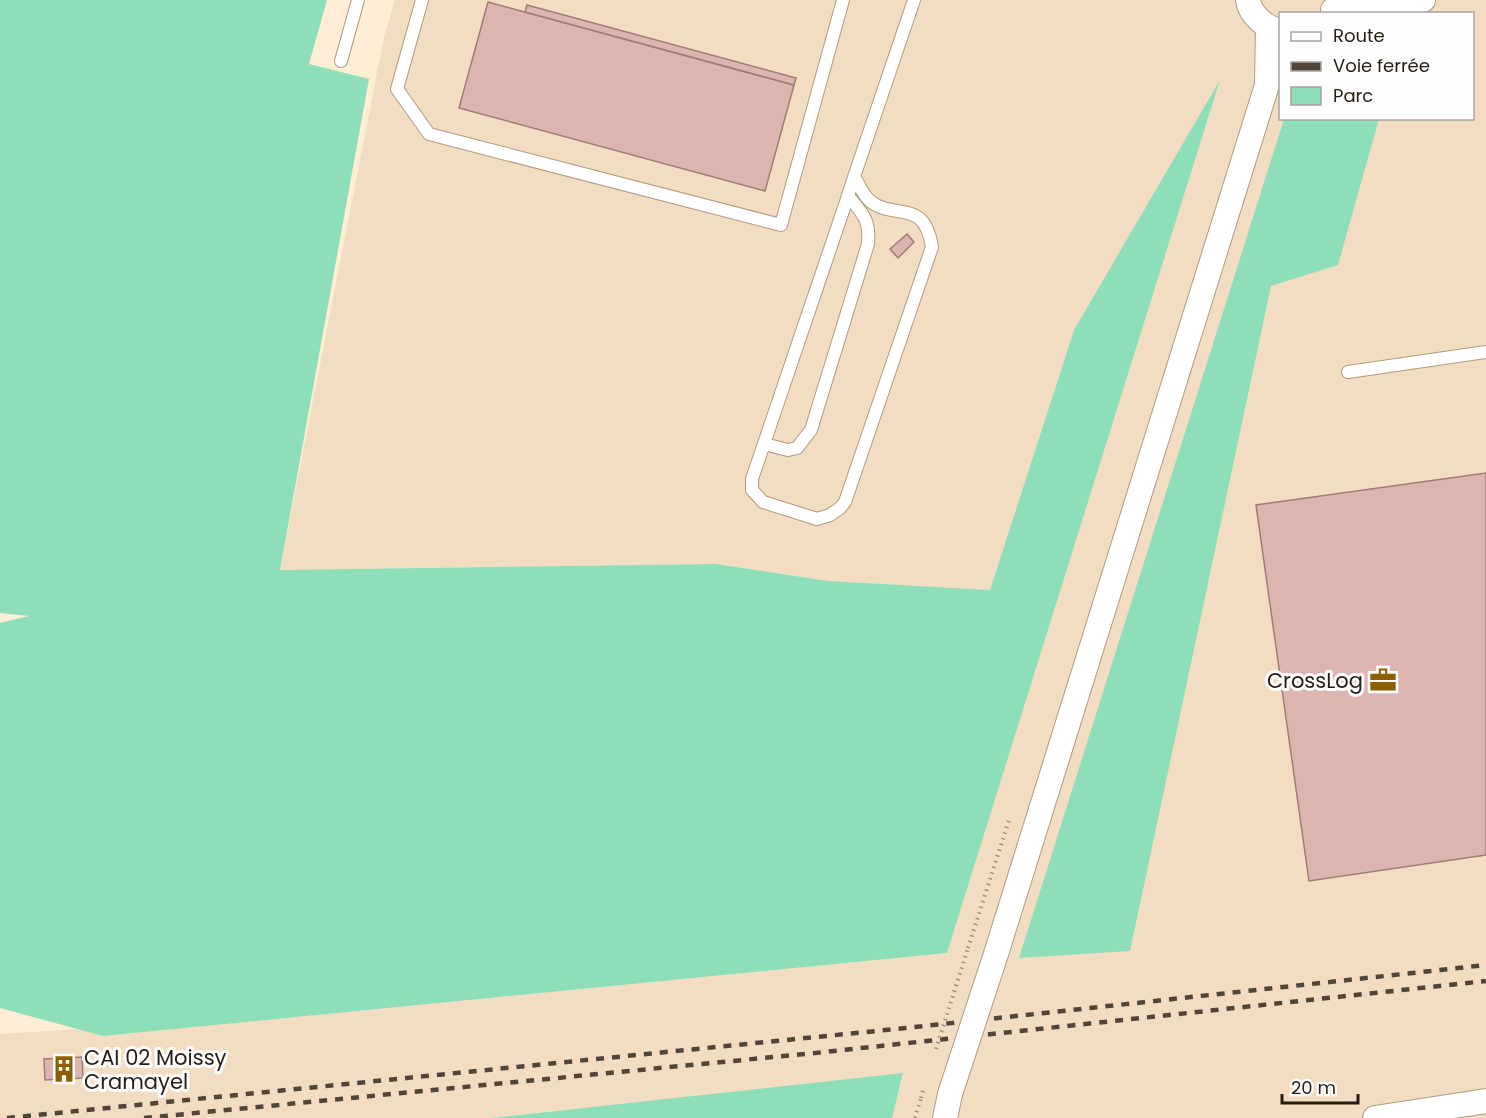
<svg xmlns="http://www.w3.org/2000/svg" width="1486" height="1118" viewBox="0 0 1486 1118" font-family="Poppins,sans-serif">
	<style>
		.built { fill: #f2ddc2; fill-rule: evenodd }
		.green { fill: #8edeb9 }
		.building { fill: #dcb5b0; stroke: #a07c78; stroke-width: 1.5 }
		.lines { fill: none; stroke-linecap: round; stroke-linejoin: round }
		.service-casing { stroke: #b09b80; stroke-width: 14 }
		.minor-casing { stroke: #b09b80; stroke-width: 26 }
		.path { stroke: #a09280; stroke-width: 4; stroke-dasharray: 1.5 4.5; stroke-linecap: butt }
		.service { stroke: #fff; stroke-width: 12 }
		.minor { stroke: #fff; stroke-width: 24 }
		.rail { stroke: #504638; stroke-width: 4.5; stroke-dasharray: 8 8; stroke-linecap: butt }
		.minor-bridge-casing { stroke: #b09b80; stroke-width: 26; stroke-linecap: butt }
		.path-bridge { stroke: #a09280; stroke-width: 4; stroke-dasharray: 1.5 4.5; stroke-linecap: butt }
		.minor-bridge { stroke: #fff; stroke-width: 24 }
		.labels { text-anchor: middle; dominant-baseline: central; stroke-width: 6; stroke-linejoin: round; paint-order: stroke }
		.poi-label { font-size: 21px; fill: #261e13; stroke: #fdfdfd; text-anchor: end }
	</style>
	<rect width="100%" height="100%" fill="#ffedd5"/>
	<path class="built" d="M395,0H1486V1118H638L899,1091L903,1074L491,1118H0V1034L78,1029L103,1036L947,953L1219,83L1074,330L990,590L829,581L716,564L280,570L384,37ZM1280,14H1472V118H1280Z"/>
	<g class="green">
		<path d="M0,0H327L309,64L369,79L280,570L716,564L829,581L990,590L1074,330L1220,80L947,953L103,1036L0,1008V623L29,616L0,613Z"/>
		<path d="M1284,119H1379L1338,265L1271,286L1130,951L1019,958Z"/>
		<path d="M903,1073L892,1118H491Z"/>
	</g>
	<g class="building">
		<path d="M488,2L794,85L765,191L459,108Z"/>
		<path d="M527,5L796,78L794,85L525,12Z"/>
		<path d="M907,234L914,242L898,258L890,249Z"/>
		<path d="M1486,473V855L1309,881L1256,505Z"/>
		<path d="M82,1057L83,1078L45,1080L44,1059Z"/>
	</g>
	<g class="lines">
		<defs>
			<g id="service">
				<path d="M422,0L397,89L429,134L781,225L843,0"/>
				<path d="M341,61L358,0"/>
				<path d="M854,177C859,184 863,195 870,201C895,221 924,197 932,247L845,502L840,508L830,515L817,519L763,502L752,490V479L848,196L854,177L914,0"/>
				<path d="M1348,372L1486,352"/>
				<path d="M764,444L788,450L797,448L811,430L868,244C870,219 863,214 848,196"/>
			</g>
			<g id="minor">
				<path d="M1248,0C1250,15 1266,28 1280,31"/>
				<path d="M1333,10L1352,1L1412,2L1423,0"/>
				<path d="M1267,83L1268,28"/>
				<path d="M996,954L1267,85L1280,62"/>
				<path d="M945,1118L950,1094"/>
				<path d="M1375,1118L1486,1101"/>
			</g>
		</defs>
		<use href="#service" class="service-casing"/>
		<use href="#minor" class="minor-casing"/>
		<g class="path">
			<path d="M968,948L1010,817"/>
			<path d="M915,1118L921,1098"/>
		</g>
		<use href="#service" class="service"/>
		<use href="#minor" class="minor"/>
		<g class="rail">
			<path d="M7,1118L906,1028L1486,965"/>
			<path d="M144,1118L815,1053L1486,981"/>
		</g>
		<defs>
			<path id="minor-bridge" d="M950,1094L996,954"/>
		</defs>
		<use href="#minor-bridge" class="minor-bridge-casing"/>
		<g class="path-bridge">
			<path d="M936,1049L968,948"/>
			<path d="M921,1098L924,1087"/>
		</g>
		<use href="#minor-bridge" class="minor-bridge"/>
	</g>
	<defs>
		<symbol id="office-bare" viewBox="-9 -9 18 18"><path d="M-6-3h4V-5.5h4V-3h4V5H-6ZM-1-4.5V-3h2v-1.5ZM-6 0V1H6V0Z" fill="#8d5f05" stroke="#fdfdfd" stroke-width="2.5" paint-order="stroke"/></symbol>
		<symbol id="building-bare" viewBox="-9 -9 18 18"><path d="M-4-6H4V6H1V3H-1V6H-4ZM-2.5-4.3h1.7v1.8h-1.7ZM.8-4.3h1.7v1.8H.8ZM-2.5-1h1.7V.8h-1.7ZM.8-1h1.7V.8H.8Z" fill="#8d5f05" stroke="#fdfdfd" stroke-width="2.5" paint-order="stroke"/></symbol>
	</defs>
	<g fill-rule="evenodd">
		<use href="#office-bare" x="1364" y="661" width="38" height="38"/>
		<use href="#building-bare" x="45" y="1050" width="38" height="38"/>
	</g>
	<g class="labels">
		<g class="poi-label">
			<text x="1363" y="680">CrossLog</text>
			<text x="84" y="1057" text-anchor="start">CAI 02 Moissy<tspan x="84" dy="24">Cramayel</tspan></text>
		</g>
	</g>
	<rect x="1279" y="12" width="195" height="108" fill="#fdfdfd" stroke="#a7a49f" stroke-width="1.5"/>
	<rect x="1291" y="32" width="30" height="9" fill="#ffffff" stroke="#a7a49f" stroke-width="1.5"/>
	<text x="1333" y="42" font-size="18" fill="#261e13">Route</text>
	<rect x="1291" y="62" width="30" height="9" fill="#504638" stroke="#a7a49f" stroke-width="1.5"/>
	<text x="1333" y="72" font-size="18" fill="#261e13">Voie ferrée</text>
	<rect x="1291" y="87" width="30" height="18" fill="#8edeb9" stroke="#a7a49f" stroke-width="1.5"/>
	<text x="1333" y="102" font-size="18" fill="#261e13">Parc</text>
	<path d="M1282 1094v9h76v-9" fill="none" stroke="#261e13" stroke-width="3"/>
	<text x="1291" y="1094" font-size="18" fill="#261e13" stroke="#fdfdfd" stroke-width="4.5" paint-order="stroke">20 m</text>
</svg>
